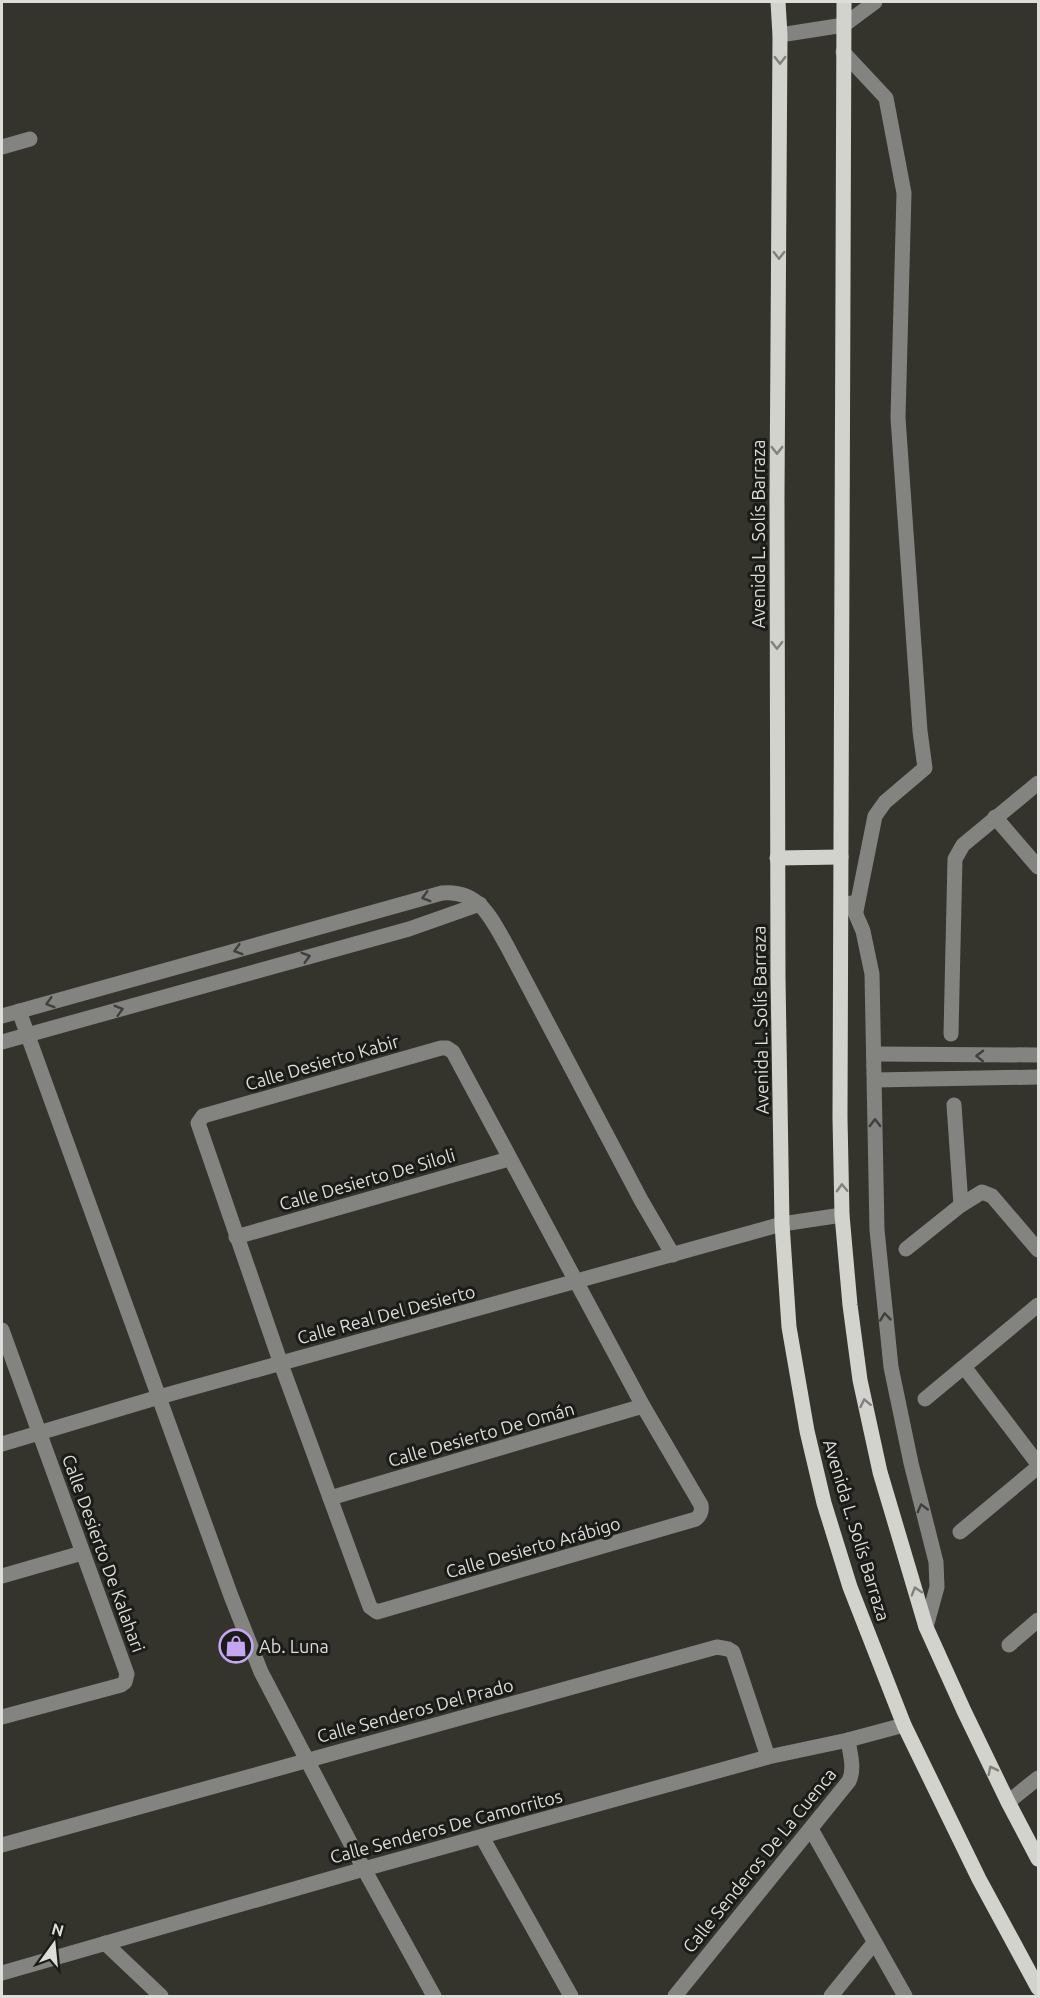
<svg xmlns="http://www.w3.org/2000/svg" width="1040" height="1998" viewBox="0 0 1040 1998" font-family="Ubuntu,sans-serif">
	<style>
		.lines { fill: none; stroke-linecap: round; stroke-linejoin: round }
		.minor { stroke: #838380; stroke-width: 15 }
		.major { stroke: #d3d3cd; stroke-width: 15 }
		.oneway { stroke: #80807c }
		.oneway2 { stroke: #3f3f3c }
		.labels { text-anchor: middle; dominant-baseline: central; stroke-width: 6; stroke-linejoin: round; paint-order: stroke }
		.street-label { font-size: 18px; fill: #ddddd9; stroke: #1b1b18 }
		.poi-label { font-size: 18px; fill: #ddddd9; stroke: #1b1b18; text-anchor: start }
	</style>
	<rect width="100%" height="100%" fill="#34342d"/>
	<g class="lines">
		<g class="minor">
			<path d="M780,35L844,25L875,2"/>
			<path d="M843,52L886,98L904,193L898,418L920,731L925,768L885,802L875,816L856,911"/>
			<path d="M2,147L30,139"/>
			<path d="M995,817L1038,867"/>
			<path d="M851,903L863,931L872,974L877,1230L891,1367L911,1463L936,1562L937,1587L926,1627"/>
			<path d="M19,1011L231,1596L261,1672L364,1869L434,1996"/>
			<path d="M2,1016L442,893C479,889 491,918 507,946L641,1200L673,1255"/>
			<path d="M951,1034L955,859L963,845L1038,783"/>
			<path d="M2,1042L409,929L480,904"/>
			<path d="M441,1048H447L453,1052L643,1406L701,1505C702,1511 701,1515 696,1519L377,1612L370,1607L281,1364L198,1123L203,1116Z"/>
			<path d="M874,1054L1038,1055"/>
			<path d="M875,1080L1038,1077"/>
			<path d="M954,1105L961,1205"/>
			<path d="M236,1237L509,1159"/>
			<path d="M906,1249L961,1205L982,1192L992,1196L1038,1250"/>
			<path d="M2,1330L127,1674L125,1682L121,1685L2,1717"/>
			<path d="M965,1368L1038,1464"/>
			<path d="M925,1399L1038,1305"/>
			<path d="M2,1444L159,1397L782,1224L842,1215"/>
			<path d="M330,1498L643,1406"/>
			<path d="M960,1532L1038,1467"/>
			<path d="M2,1576L82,1553"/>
			<path d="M1009,1645L1038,1620"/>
			<path d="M1008,1802L1038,1778"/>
			<path d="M811,1829L905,1996"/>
			<path d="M482,1837L571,1996"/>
			<path d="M2,1845L717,1647L728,1649L733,1652L768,1757"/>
			<path d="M105,1943L161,1996"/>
			<path d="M2,1973L364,1869L768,1757L848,1740L904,1725"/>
			<path d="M675,1996L849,1781C855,1768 850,1754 848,1740"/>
			<path d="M831,1996L874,1943"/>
		</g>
		<g class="major">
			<path d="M778,2L780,35L777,496L778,978L782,1224L789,1327L807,1431L824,1503L850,1587L904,1725L979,1879L1038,1988"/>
			<path d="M844,2L840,1118L842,1215L850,1305L860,1380L880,1472L926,1627L964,1711L1008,1802L1038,1859"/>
			<path d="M777,858L841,857"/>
		</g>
	</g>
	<defs><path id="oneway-chevron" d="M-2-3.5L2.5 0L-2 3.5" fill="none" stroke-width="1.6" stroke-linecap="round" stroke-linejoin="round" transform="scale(1.5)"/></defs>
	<g class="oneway">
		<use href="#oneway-chevron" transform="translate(780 60) rotate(90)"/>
		<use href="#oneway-chevron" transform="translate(779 255) rotate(90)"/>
		<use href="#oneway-chevron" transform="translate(777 450) rotate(90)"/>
		<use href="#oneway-chevron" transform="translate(777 645) rotate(90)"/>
		<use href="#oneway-chevron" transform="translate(842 1188) rotate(-92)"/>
		<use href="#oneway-chevron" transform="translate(865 1403) rotate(-102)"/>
		<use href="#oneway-chevron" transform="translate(916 1591) rotate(-107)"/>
		<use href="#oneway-chevron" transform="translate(992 1770) rotate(-116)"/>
	</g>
	<g class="oneway2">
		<use href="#oneway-chevron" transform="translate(426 897) rotate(164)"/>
		<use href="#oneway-chevron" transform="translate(238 950) rotate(164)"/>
		<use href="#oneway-chevron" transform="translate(306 957) rotate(-16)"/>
		<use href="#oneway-chevron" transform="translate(50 1003) rotate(164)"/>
		<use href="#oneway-chevron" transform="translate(119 1010) rotate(-16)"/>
		<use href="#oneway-chevron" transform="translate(980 1056) rotate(-179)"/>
		<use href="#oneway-chevron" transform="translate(875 1123) rotate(-90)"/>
		<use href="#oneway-chevron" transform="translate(885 1317) rotate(-96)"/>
		<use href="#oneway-chevron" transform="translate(922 1508) rotate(-105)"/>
	</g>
	<defs>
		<symbol id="shop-ring" viewBox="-11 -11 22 22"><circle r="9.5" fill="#1b1b18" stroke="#c5a7f1" stroke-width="1.5"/><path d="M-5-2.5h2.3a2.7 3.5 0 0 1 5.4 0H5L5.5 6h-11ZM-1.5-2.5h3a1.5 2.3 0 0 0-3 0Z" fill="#c5a7f1"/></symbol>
	</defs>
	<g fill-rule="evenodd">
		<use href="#shop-ring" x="217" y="1627" width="38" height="38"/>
	</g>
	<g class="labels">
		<g class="street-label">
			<text transform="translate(758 534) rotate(-90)">Avenida L. Solís Barraza</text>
			<text transform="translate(760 1020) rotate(-91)">Avenida L. Solís Barraza</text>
			<text transform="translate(322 1062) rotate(-16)">Calle Desierto Kabir</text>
			<text transform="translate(367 1179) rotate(-16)">Calle Desierto De Siloli</text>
			<text transform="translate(386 1314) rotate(-15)">Calle Real Del Desierto</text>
			<text transform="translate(481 1434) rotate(-16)">Calle Desierto De Omán</text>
			<text transform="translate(857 1530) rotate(73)">Avenida L. Solís Barraza</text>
			<text transform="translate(533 1547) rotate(-16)">Calle Desierto Arábigo</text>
			<text transform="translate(104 1553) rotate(70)">Calle Desierto De Kalahari</text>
			<text transform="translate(415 1710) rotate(-15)">Calle Senderos Del Prado</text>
			<text transform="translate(446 1826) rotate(-15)">Calle Senderos De Camorritos</text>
			<text transform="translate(759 1860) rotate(-51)">Calle Senderos De La Cuenca</text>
		</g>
		<g class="poi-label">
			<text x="259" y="1646">Ab. Luna</text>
		</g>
	</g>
	<rect width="1040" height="1998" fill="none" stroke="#ddddd9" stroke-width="6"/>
	<g transform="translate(54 1944) rotate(15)" stroke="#1b1b18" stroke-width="4.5" paint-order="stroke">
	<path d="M0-4.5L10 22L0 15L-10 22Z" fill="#ddddd9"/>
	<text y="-9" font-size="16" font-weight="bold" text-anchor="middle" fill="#ddddd9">N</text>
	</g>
</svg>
